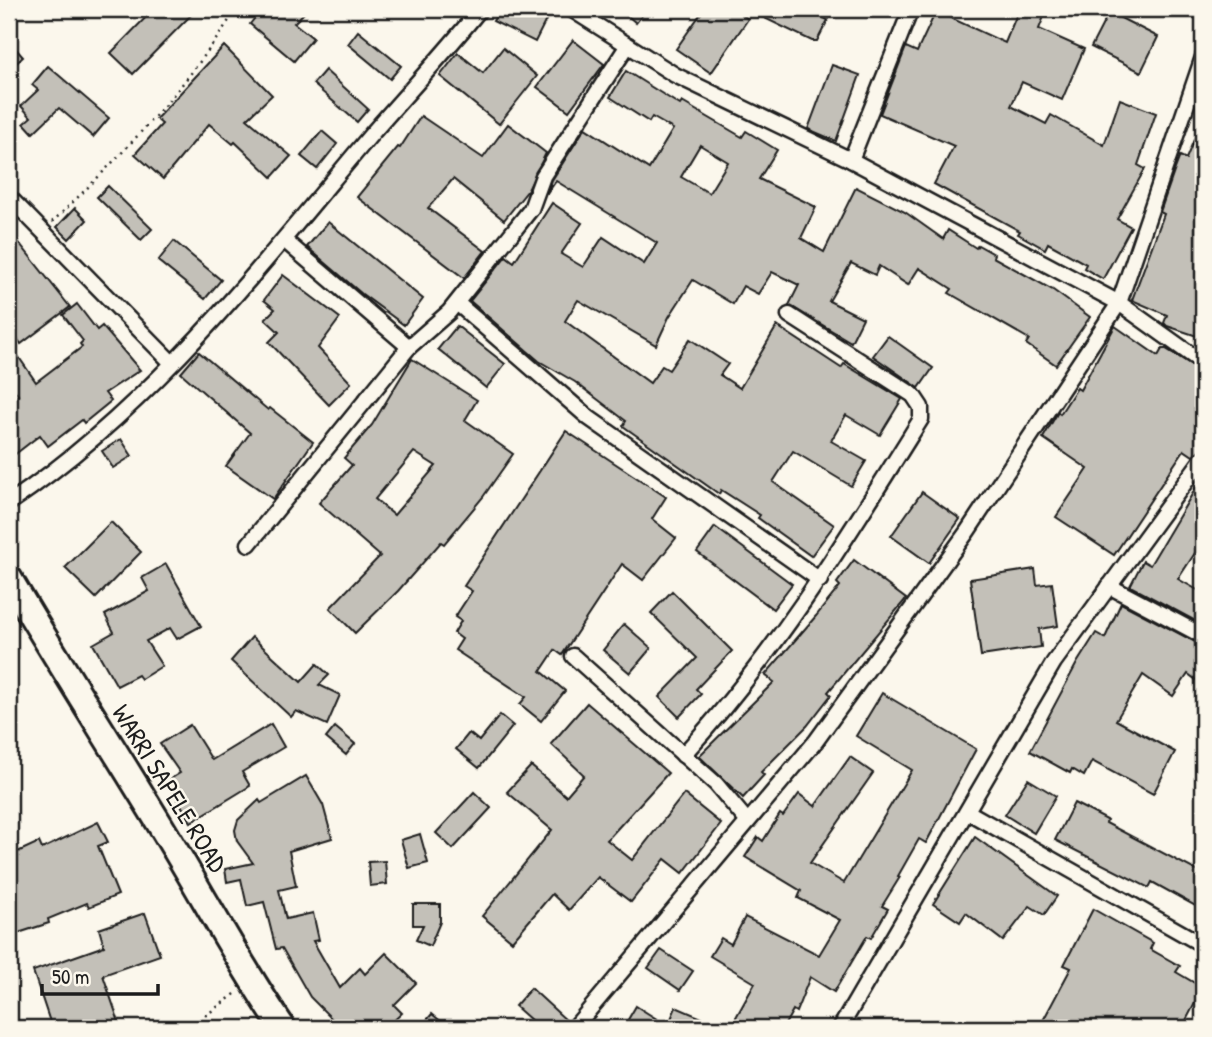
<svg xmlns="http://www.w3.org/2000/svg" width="1212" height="1037" viewBox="0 0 1212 1037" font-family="'Patrick Hand',sans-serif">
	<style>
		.building { fill: #c3c0b8; stroke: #1c1c1c; stroke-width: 2; fill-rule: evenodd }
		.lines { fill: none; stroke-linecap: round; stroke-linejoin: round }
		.street-casing { stroke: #1c1c1c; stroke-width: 19 }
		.highway-casing { stroke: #1c1c1c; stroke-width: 30 }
		.path { stroke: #1c1c1c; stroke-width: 2.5; stroke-dasharray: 2 5; stroke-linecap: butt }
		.street { stroke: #fbf7ec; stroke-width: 14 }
		.highway { stroke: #fbf7ec; stroke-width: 24 }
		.labels { text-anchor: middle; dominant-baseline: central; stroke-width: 5; stroke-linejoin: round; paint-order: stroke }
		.street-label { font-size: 26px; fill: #1c1c1c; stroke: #fbf7ec }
	</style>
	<rect width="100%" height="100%" fill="#fbf7ec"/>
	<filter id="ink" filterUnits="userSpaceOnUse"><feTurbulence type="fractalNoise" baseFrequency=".0143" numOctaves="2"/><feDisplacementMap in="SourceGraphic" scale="14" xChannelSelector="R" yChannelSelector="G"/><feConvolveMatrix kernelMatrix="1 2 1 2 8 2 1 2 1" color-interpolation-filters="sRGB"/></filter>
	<g filter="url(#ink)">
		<g class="building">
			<path d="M154,9H197L133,74L111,53Z"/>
			<path d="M262,9H308L294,23L313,38L294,61L250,24Z"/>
			<path d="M500,9H528L547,18L535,42L493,21Z"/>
			<path d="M620,9H647L636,23Z"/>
			<path d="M704,9H734L748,19L711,73L676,49Z"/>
			<path d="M746,9H806L828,20L817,41H812Z"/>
			<path d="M1019,9H1047L1039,29L1084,49L1062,100L1022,82L1011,106L1046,124L1051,115L1104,145L1120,99L1156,113L1138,165L1145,169L1117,219L1131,227L1103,279L1084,268L1086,264L1048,243L1045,249L1018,234L1020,231L934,184L954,146L880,114L906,47L917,52L936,11L1005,43Z"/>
			<path d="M1109,12L1158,37L1141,72L1091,47Z"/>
			<path d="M358,31L401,66L390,79L348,44Z"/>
			<path d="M573,40L604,64L569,111L537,87Z"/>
			<path d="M9,41L23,57L9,70Z"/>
			<path d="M224,46L272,95L247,119L291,156L272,177L235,142L233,144L209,124L163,179L135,154L162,124L156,119Z"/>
			<path d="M503,48L537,76L499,124L440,76L458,53L483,73Z"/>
			<path d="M832,65L860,75L836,141L808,129Z"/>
			<path d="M48,66L109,118L93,137L59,108L33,133L24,123L31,117L21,106L38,90L32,85Z"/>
			<path d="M325,70L368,109L357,122L313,84Z"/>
			<path d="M626,71L680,105L682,102L742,137L746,131L777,150L759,179L816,207L801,238L824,252L856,187L905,212L943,239L948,230L976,248L978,245L994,254L993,257L1053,290L1090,317L1056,365L1026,344L1029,339L949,293L952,289L919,268L908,285L879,266L875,275L851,263L829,301L863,318L851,342L789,305L799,285L772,272L758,294L743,286L733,304L693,280L669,317L656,345L578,300L565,321L650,383L662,366L669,370L690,339L728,364L720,375L740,388L777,326L841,368L844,364L902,399L880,435L846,415L831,441L866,461L851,486L793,451L773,482L834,525L811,556L758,518L760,515L721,490L719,494L623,426L626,421L575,382L539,361L470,301L506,256L514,262L552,203L582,223L561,254L583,267L603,237L644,264L657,243L556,181L547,194L552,180L585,128L649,169L673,129L652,117L649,122L610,97ZM700,145L728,162L709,193L681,177Z"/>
			<path d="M421,116L483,158L508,124L546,153L528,190L504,220L453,179L428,208L485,251L464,278L357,197L398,147L400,148Z"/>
			<path d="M1203,118V338L1167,326L1164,323L1167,315L1132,300L1164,214L1160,212L1175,169L1180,156L1186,159Z"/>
			<path d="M322,131L337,144L317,169L301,156Z"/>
			<path d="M108,186L152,229L141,240L97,197Z"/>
			<path d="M75,208L87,220L69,239L57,227Z"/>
			<path d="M328,222L423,299L404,325L362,294L307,247Z"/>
			<path d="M9,230L70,307L21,344L9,327V322L14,318L9,312V284L14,279L9,272Z"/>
			<path d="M174,241L221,280L205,299L158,261Z"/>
			<path d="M283,275L340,318L318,348L351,383L329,405L269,342L279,332L265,319L275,309L264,300Z"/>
			<path d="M77,304L97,330L102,326L140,370L105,393L111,401L84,423L82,420L48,446L40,435L9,459V402L18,395L9,382V343L36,382L82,347L80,344L83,341L63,315Z"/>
			<path d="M457,326L505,364L486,388L438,349Z"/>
			<path d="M1115,326L1158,356L1162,349H1166L1203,372V448L1193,456L1184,450L1114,555L1056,517L1088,469L1043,438L1058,412L1060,414L1077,388L1080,390Z"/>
			<path d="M888,336L933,368L919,388L873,356Z"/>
			<path d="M199,352L268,410L270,408L313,442L273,499L226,466L250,433L181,373Z"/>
			<path d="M412,359L477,400L465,420L513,454L483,497L444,544L441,542L398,591L355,633L330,608L380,556L319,503L352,465L344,458L372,425ZM414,452L436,466L394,515L375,499Z"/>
			<path d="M566,431L666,497L652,519L676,538L643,580L622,564L562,655L555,650L541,671L565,691L541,721L520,704L526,697L455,650L462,639L454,633L461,621L455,617L472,591L464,586Z"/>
			<path d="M121,439L132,456L113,468L102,451Z"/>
			<path d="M1203,476V558L1195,553L1178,579L1203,593V625L1130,586L1143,561L1150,565Z"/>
			<path d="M922,492L960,519L929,563L891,536Z"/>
			<path d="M111,522L141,552L96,598L65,568Z"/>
			<path d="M715,527L792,584L773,609L697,552Z"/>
			<path d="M854,560L906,599L828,692L831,695L807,726L761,772L764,775L743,798L699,756L774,682L765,675L816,616L840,586L837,583Z"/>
			<path d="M166,564L201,626L177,639L170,628L146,641L162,666L141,679L138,675L117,686L93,644L114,632L105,615L149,591L142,578Z"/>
			<path d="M1035,569L1037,585L1052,583L1058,626L1039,629L1041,647L981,656L970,579Z"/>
			<path d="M672,591L732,651L696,689L701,694L679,717L659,697L697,658L651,613Z"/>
			<path d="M1121,603L1203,646V685L1188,674L1173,696L1143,675L1116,720L1175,752L1153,794L1092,761L1084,776L1072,769L1070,773L1030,751L1077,663L1096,633L1105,638Z"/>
			<path d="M624,624L651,648L630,673L603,650Z"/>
			<path d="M252,637L301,682L317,664L329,675L319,685L340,695L327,725L296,711L291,717L231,661Z"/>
			<path d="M882,693L976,749L926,843L919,839L898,876L900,877L882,906L888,909L871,938L867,936L834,992L810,977L796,1012L793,1010L783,1028H730L755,983L710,956L721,938L731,944L745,917L819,955L840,920L798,898L801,891L745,857L758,837L763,841L780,814L783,816L799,794L815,806L850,757L873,773L810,863L844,883L912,770L856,736Z"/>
			<path d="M587,703L668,773L607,840L632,860L684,794L721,824L683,873L665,859L631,902L598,877L569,910L552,894L512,941L482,916L552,830L507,792L531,766L566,796L584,775L551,744Z"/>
			<path d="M500,715L513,726L479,768L456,749L469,733L479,741Z"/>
			<path d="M271,724L284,747L242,772L250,786L191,822L167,781L180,773L160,744L190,725L212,760Z"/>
			<path d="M335,727L355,744L346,755L326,738Z"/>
			<path d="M306,776L323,805L332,838L289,851L296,886L279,890L286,919L313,913L319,940L313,941L340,988L360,968L365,974L386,953L416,983L394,1005L402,1013L386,1028H341L310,997L282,948L276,949L264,902L247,906L241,879L227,882L225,869L253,863L237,841L235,830L238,820L259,800L261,803Z"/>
			<path d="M1028,779L1056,796L1034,833L1005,815Z"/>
			<path d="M474,792L491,808L453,849L436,833Z"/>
			<path d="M1074,803L1107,820L1106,823L1203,874V901L1199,908L1152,882L1149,888L1055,840Z"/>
			<path d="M98,822L108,842L98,846L118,895L89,907L87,903L48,919L49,923L9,936V856L39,842L42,849Z"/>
			<path d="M420,834L428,863L409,868L401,840Z"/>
			<path d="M975,837L1057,896L1044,915L1030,906L1003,941L966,913L960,922L933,904Z"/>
			<path d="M385,861L387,884L370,886L368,862Z"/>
			<path d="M413,904H440V922L430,946L416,940L423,925H413Z"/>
			<path d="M1093,909L1153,943L1150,949L1180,966L1176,972L1203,988L1182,1028H1039L1071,968L1064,965Z"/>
			<path d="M145,913L160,955L103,975L121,1028H52L33,971L104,946L99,929Z"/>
			<path d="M661,950L693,971L680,990L648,968Z"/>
			<path d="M531,988L567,1021L561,1028H540L515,1006Z"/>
			<path d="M636,1006L668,1026L676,1007L725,1028H623Z"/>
			<path d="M432,1014L449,1028H420Z"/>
		</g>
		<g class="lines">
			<defs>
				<g id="street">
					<path d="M571,9L675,75L851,160L1119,303L1203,363"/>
					<path d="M851,160L911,9"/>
					<path d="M9,197L172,363"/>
					<path d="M457,303L589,418L820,580"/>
					<path d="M409,347L449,312L531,209L543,176L628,45"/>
					<path d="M9,503C152,407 259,268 369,137C406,94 445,53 480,9"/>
					<path d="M249,544L409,347L284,240"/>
					<path d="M1109,586L1203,636"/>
					<path d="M573,656L716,784L747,821"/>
					<path d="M683,755C776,654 848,536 921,419V407L913,395L789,315"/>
					<path d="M968,812L1203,945"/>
					<path d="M574,1028L816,741L967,532L1119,303L1203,57"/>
					<path d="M840,1028L1054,662L1203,458"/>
				</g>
				<path id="highway" d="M9,578C58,662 111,744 162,828C203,895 239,964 283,1028"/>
			</defs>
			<use href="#street" class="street-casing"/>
			<use href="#highway" class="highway-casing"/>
			<g class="path">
				<path d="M52,222C114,164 192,82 236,9"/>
				<path d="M188,1028L238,992"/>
			</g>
			<use href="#street" class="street"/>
			<use href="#highway" class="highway"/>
		</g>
	</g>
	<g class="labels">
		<g class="street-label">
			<text transform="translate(170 788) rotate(58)">WARRI SAPELE ROAD</text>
		</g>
	</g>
	<rect width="1212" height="1037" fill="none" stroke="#fbf7ec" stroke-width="35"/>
	<rect x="18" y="18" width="1177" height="1002" fill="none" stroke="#1c1c1c" stroke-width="2.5" filter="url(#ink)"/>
	<path d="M42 984v10h116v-10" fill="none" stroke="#1c1c1c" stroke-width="3.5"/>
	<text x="52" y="984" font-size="21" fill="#1c1c1c" stroke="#fbf7ec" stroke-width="5" paint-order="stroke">50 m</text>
</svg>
